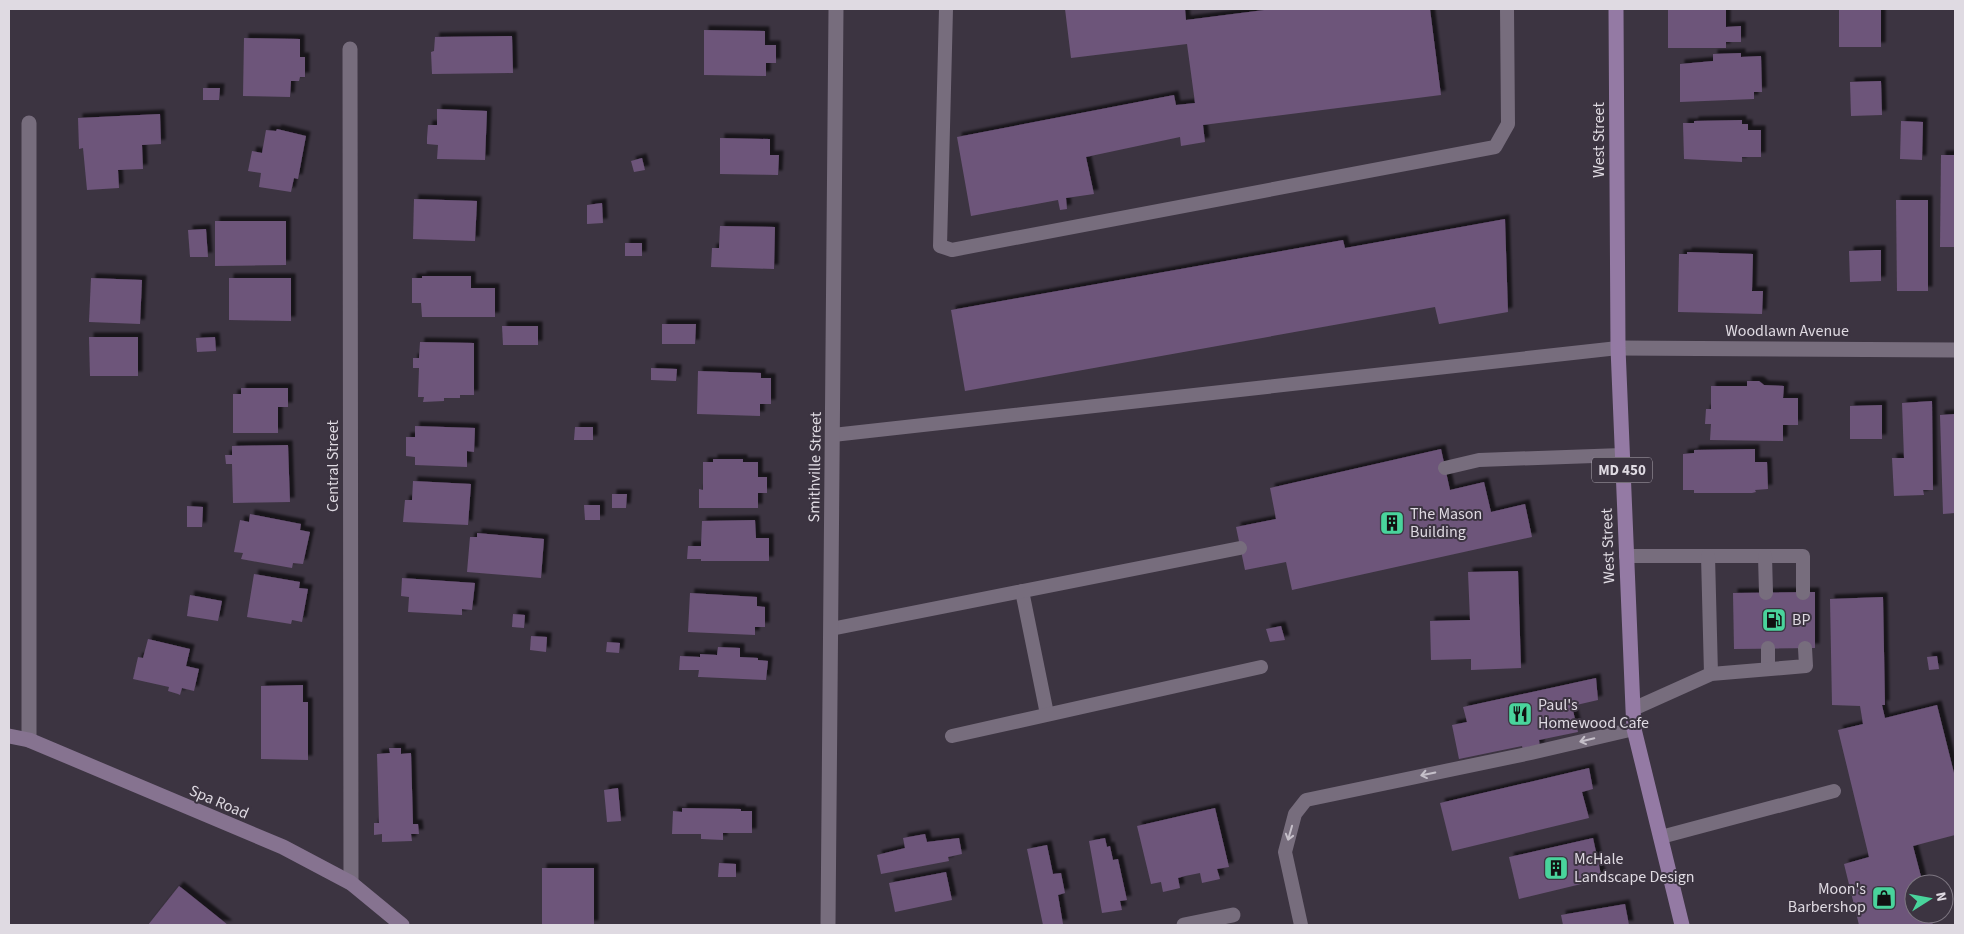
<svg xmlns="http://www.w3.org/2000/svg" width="1964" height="934" viewBox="0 0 1964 934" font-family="'Source Sans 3',sans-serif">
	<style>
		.building { fill: #6d557a; filter: url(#shadow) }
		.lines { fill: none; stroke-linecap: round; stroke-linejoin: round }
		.service { stroke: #776d7d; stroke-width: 14 }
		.minor { stroke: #776d7d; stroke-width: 15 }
		.secondary { stroke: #867390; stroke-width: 15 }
		.primary { stroke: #947aa4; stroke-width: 15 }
		.oneway { stroke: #c5bfc9 }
		.labels { text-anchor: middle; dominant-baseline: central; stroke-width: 4; stroke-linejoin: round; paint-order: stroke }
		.shield { fill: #3c3441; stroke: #aea8b2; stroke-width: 1 }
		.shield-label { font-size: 15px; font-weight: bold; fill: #dfdae2 }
		.street-label { font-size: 16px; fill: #dfdae2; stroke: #3c3441 }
		.poi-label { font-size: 16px; fill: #dfdae2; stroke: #3c3441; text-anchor: start }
	</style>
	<defs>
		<filter id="shadow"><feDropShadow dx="4.5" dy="-4.5" stdDeviation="1" flood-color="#0009"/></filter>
	</defs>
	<rect width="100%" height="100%" fill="#3c3441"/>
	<g class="building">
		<path d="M1065,9H1185L1186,20L1272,9H1430L1441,95L1203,125L1205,142L1181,146L1180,137L1086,157L1094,194L1066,198L1067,209L1060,210L1058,200L971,216L957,137L1174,95L1176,105L1195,103L1187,44L1071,58Z"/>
		<path d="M1668,9H1726V27L1741,26V42H1726V48H1668Z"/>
		<rect x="1839" y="9" width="42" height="38"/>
		<path d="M704,30L765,31V45H776V63H766V76L704,75Z"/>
		<path d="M512,36L513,73L432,74L431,52L434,51L435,37Z"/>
		<path d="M244,38L300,39V57H305V77H300L299,81H291L290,97L243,96Z"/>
		<path d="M1741,53V57L1761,56L1762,92H1754V99L1680,102V64L1713,61V54Z"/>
		<path d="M1881,81L1882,115L1851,116L1850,82Z"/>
		<path d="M203,88H220L219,100H203Z"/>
		<path d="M437,109L487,111L485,160L437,159L438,145L427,144V138L428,125H437Z"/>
		<path d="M160,114L161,144L142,145L143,169L118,170L119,188L87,190L83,148L79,149L78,118Z"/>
		<path d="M1742,120V124H1748V130H1761V157H1742V162L1684,159L1683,123H1694V121Z"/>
		<path d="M1901,121L1923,122L1922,160L1900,159Z"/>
		<path d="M277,129L306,136L298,179L294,178L291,192L259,187L261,173L248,171L252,151L262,153L266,130L276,131Z"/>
		<path d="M720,138L770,139V155H779L778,175L720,174Z"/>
		<path d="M1941,155H1955V247H1940Z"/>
		<path d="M642,158L645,170L634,172L631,161Z"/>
		<path d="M414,199L477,201L475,241L413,239Z"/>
		<path d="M1896,200H1928V291H1897Z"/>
		<path d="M602,203L603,223L587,224V205Z"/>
		<path d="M1505,219L1508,312L1439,324L1435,307L965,391L951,310L1343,240L1345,248Z"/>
		<path d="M215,221H286V265L215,266Z"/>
		<path d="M720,226L775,227L774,269L711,267L712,248H719Z"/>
		<path d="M206,229L208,257H190L188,230Z"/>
		<rect x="625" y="243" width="17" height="13"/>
		<path d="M1876,250H1881V281L1850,282L1849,251Z"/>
		<path d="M1687,252L1753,254L1752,291H1763L1762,314L1678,312L1679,254H1687Z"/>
		<path d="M422,276H471V288H495V317H422L421,303H412V278H422Z"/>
		<path d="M91,278L142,280L140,324L89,322Z"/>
		<path d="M229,278H291V321L229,320Z"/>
		<path d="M662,324H696L695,344H662Z"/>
		<path d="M502,326H538V345H503Z"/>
		<path d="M89,337H138V376H90Z"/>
		<path d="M215,337L216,351L197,352L196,338Z"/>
		<path d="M420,342L474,343V395H460V398H444V401L423,402L424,397H418L419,368H413V358H419Z"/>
		<path d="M651,368L677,369L676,381L651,380Z"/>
		<path d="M698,371L761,373V378H771V404H760V416L697,414Z"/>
		<path d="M1747,381H1759L1764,385L1784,386L1783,398H1798V425H1783V441L1710,440L1711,424H1705L1706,409H1711V386H1747Z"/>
		<path d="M241,388H288V407H278V433H233V394H241Z"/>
		<path d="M1932,401L1933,490H1923L1924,495L1894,496L1892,458H1904L1902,403Z"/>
		<path d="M1882,405V439H1850V406Z"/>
		<path d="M1955,414V513L1943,514L1940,415Z"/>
		<path d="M415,426L475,428L474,452L467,451V467L415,465V457L406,456V437H415Z"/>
		<path d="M575,427H593V440H574Z"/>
		<path d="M288,445L290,502L233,503L232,464H226L225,455H232V446Z"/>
		<path d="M1441,449L1450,490L1484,482L1491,512L1525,504L1532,537L1292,590L1286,562L1245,570L1236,527L1276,519L1270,488Z"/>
		<path d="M1755,449V462H1767L1768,489L1755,490L1756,492L1752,493H1694V490H1683V454L1694,453V450Z"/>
		<path d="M713,459H743V462H758V477H767V493H758V508H699V489L703,490V462H713Z"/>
		<path d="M413,481L471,484L468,525L403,522L405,500H412Z"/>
		<path d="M612,494H627L626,508H612Z"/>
		<path d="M584,505H600V520H585Z"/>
		<path d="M187,506L203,507L202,527H187Z"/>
		<path d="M250,514L301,524L300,530L310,532L303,564L293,563L292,568L241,559L243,553L234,552L240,520L249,522Z"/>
		<path d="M755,520L756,538H769V561H701V559H687L688,546H701L702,521Z"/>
		<path d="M477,533L544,539L541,578L467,572L470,537H477Z"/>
		<path d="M1518,571L1521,668L1471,670V659L1431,660L1430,621L1470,620L1468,572Z"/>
		<path d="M254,574L300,582L299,588L308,589L302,622L292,620L291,624L247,617Z"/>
		<path d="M402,578L475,583L472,610L462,609V615L408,612L409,597L401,596Z"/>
		<path d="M1815,592V648L1734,649L1733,593Z"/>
		<path d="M690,593L757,597V606L765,607V627H755V635L688,632Z"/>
		<path d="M190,595L222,601L218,621L187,616Z"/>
		<path d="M1883,597L1885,705H1882L1885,718L1937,705L1955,777V835L1913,846L1923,884H1914V914H1930L1933,925H1859L1844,864L1869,857L1838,730L1863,724L1860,706L1832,705L1830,599Z"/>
		<path d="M513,614L525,615L524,628L512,627Z"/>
		<path d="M1281,626L1285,640L1270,642L1266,629Z"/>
		<path d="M531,636L547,637L546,652L530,650Z"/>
		<path d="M148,639L190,649L186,666L199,669L194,691L182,688L180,695L178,694L168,691L169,687L133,679L138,657L143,658Z"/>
		<path d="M607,642L620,643L619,653L606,652Z"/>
		<path d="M718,647L740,648V657L758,658V660L768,661L766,680L700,677H698L699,670H679L680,656L700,657V654L717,655Z"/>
		<path d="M1937,656L1939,669L1929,670L1927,657Z"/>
		<path d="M1596,678L1598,700L1572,706L1578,732L1539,740L1540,747L1523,750L1522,746L1459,759L1452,725L1467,722L1463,707Z"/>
		<path d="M303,685V702H308V760L261,759V686Z"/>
		<path d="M389,748H401V754L411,753L413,824H418L419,834H411L412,841L382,842V834L374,835V823H379L377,754L390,753Z"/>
		<path d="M1589,768L1593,789L1582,792L1589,818L1452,851L1440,803Z"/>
		<path d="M618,788L621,821L607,822L604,790Z"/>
		<path d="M682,808L741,809V811H752V833H723V840L701,839V834H672L673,811L682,812Z"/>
		<path d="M1215,808L1229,867L1217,869L1220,879L1202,883L1200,873L1185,876L1178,878L1180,888L1163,892L1161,882L1151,884L1137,826Z"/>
		<path d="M925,834L927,842L959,838L962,854L948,857L949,861L881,874L877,855L905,848L903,838Z"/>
		<path d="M1105,838L1107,847L1110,846L1113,860L1118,859L1127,900L1120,901L1122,910L1102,913L1089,841Z"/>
		<path d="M1593,838L1602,879L1519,899L1509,857Z"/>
		<path d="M1047,845L1053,874L1061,873L1065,893L1058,895L1063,924L1055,925H1043L1027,849Z"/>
		<path d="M719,863L736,864V877H718Z"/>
		<rect x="542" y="868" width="52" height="57"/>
		<path d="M946,872L952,900L895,912L889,883Z"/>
		<path d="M179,886L183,889L228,925H148Z"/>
		<path d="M1625,904L1629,925H1563L1561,915Z"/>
	</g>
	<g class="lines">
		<g class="service">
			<path d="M946,9L940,246L952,250L1495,147L1508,124L1507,9"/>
			<path d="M833,435L1618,348"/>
			<path d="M1445,468L1479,460L1622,455"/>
			<path d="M1626,556H1803V593"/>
			<path d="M1708,556L1711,674"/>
			<path d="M1765,556L1766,593"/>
			<path d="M1022,591L1047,714"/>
			<path d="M831,629L1240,548"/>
			<path d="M1768,668V648"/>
			<path d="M1633,709L1711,674L1806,666L1805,648"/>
			<path d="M952,736L1261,667"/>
			<path d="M1661,837L1834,791"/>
			<path d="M1301,925L1285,852L1295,814L1306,800L1531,753L1634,729"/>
		</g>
		<g class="minor">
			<path d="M350,49L351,883"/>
			<path d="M1618,348L1955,350"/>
			<path d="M29,740V123"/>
			<path d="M828,925L836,9"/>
			<path d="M1184,925L1233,915"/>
		</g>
		<path class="secondary" d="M9,736L29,740L283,847L351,883L402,925"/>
		<path class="primary" d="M1616,9L1618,348L1633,709L1634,729L1682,925"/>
	</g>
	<defs><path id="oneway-shaft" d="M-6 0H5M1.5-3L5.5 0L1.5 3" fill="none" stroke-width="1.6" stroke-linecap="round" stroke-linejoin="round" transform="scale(1.25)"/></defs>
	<g class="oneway">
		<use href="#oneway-shaft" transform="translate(1587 740) rotate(167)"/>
		<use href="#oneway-shaft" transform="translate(1428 774) rotate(168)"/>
		<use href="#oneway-shaft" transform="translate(1290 833) rotate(106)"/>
	</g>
	<defs>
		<symbol id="building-square" viewBox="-11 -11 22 22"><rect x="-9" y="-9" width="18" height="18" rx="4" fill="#49d49c" stroke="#3c3441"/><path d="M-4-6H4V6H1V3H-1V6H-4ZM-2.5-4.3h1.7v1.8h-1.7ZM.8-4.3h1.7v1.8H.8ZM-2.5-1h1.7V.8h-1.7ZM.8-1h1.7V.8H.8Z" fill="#111"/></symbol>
		<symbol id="fuel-square" viewBox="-11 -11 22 22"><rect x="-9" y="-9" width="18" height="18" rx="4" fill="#49d49c" stroke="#3c3441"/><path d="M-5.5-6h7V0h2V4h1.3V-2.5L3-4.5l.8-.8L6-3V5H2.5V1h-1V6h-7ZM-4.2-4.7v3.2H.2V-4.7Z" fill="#111"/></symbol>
		<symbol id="restaurant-square" viewBox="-11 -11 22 22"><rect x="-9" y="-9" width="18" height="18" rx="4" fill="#49d49c" stroke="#3c3441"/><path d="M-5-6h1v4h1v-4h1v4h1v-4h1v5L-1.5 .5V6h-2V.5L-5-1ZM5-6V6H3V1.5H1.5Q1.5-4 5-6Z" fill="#111"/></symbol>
		<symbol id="shop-square" viewBox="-11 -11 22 22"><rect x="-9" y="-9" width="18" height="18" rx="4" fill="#49d49c" stroke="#3c3441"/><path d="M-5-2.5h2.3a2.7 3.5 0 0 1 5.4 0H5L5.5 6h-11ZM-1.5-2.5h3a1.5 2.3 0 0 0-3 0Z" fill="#111"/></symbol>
	</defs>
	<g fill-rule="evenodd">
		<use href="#building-square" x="1378" y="509" width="28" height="28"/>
		<use href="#fuel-square" x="1760" y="606" width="28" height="28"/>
		<use href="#restaurant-square" x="1506" y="700" width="28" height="28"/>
		<use href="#building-square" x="1542" y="854" width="28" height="28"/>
		<use href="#shop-square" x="1870" y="884" width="28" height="28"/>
	</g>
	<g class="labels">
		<rect class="shield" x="1592" y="457.5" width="60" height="25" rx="4"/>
		<g class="shield-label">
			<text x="1622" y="470">MD 450</text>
		</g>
		<g class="street-label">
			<text transform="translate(1599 140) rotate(-90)">West Street</text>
			<text x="1787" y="331">Woodlawn Avenue</text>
			<text transform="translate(333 466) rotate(-90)">Central Street</text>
			<text transform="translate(815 467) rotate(-89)">Smithville Street</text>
			<text transform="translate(1608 546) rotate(-92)">West Street</text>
			<text transform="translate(219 802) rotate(23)">Spa Road</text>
		</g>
		<g class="poi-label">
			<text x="1410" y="514">The Mason<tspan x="1410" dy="18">Building</tspan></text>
			<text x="1792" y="620">BP</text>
			<text x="1538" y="705">Paul's<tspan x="1538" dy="18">Homewood Cafe</tspan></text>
			<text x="1574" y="859">McHale<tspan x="1574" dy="18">Landscape Design</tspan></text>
			<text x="1866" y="889" text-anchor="end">Moon's<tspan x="1866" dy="18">Barbershop</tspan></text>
		</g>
	</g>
	<rect width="1964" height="934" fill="none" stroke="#dfdae2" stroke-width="20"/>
	<g transform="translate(1929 899) rotate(79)"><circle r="24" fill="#3c3441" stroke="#7d7681"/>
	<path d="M0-4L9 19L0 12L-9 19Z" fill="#49d49c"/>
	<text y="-8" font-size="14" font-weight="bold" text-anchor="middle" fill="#dfdae2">N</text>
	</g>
</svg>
